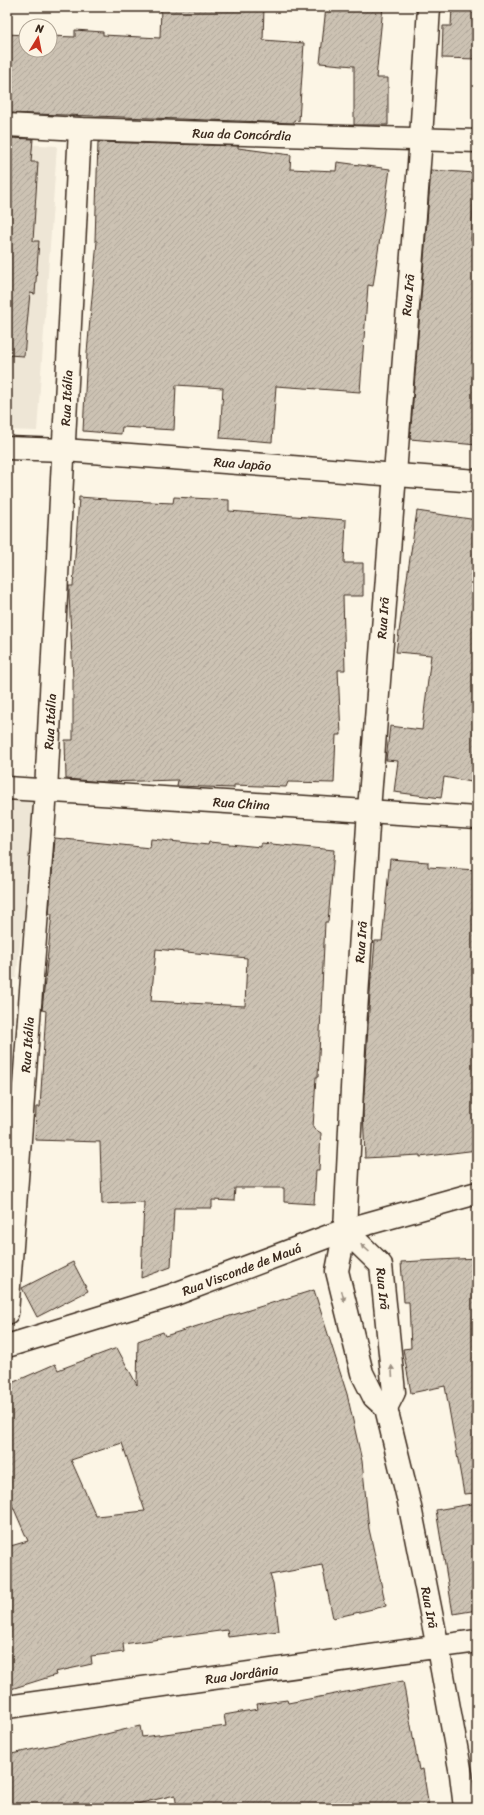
<svg xmlns="http://www.w3.org/2000/svg" width="484" height="1815" viewBox="0 0 484 1815" font-family="Sriracha,sans-serif">
	<style>
		.built { fill: #eee6d6 }
		.building { fill: url(#building-hatch); stroke: #3b2a1e; fill-rule: evenodd }
		.lines { fill: none; stroke-linecap: round; stroke-linejoin: round }
		.street-casing { stroke: #3b2a1e; stroke-width: 25 }
		.street { stroke: #fcf5e5; stroke-width: 22 }
		.oneway { fill: #9c9082 }
		.labels { text-anchor: middle; dominant-baseline: central; stroke-width: 3; stroke-linejoin: round; paint-order: stroke }
		.street-label { font-size: 13px; fill: #3b2a1e; stroke: #fcf5e5 }
	</style>
	<defs>
		<pattern id="building-hatch" width="6" height="6" patternUnits="userSpaceOnUse"><rect width="6" height="6" fill="#ccc2b3"/><path d="M-1 1l2-2M0 6l6-6M5 7l2-2" fill="none" stroke="#b0a79a"/></pattern>
	</defs>
	<rect width="100%" height="100%" fill="#fcf5e5"/>
	<filter id="ink" filterUnits="userSpaceOnUse"><feTurbulence type="fractalNoise" baseFrequency=".025" numOctaves="2"/><feDisplacementMap in="SourceGraphic" scale="8" xChannelSelector="R" yChannelSelector="G"/><feConvolveMatrix kernelMatrix="1 2 1 2 8 2 1 2 1" color-interpolation-filters="sRGB"/></filter>
	<g filter="url(#ink)">
		<g class="built">
			<path d="M7,143L57,146L37,431L7,430Z"/>
			<path d="M7,796L38,798L16,978L7,977Z"/>
		</g>
		<g class="building">
			<path d="M161,7H264L263,40L304,43L299,121L294,120V123L7,113V34L26,35V50H50V36L75,37V30L103,32V35L160,38Z"/>
			<path d="M326,7H383L376,78H388V125H354V66L320,63Z"/>
			<path d="M452,7H477V59L442,58L443,26H451Z"/>
			<path d="M7,138L33,139L31,162H38L33,241H39L35,294L30,293L24,356L7,355Z"/>
			<path d="M98,142L238,146V148L291,155L290,169L336,171L337,162L390,169L373,286L368,285L360,392L276,386L272,442L220,438L223,388L176,385L174,430L122,427L121,434L83,431L87,353L97,241H95Z"/>
			<path d="M431,170L475,173L471,241H477V445L410,439Z"/>
			<path d="M79,497L106,499V500L173,503L174,497L229,500V511L346,520L344,563H363V596H343L345,670H338L341,735H336L334,783L288,782L286,787L234,785V788L177,786L178,780L104,782L66,779L65,740H73V679L69,594V586H73Z"/>
			<path d="M417,511L477,520V783L444,777L441,798L394,792L398,761L386,760L390,726L422,730L431,655L396,652Z"/>
			<path d="M55,838L150,848L151,839L208,845L209,842L261,847V843L334,850L328,922H325L318,1077H316L313,1128L321,1133L319,1170H316L314,1204L284,1202V1188H235L234,1201L212,1200V1208H174L171,1267L141,1278L144,1202L102,1204L100,1142L35,1140L36,1107H40L46,1011L42,1010L52,914H49ZM156,949L247,958L245,1006L151,1001Z"/>
			<path d="M390,859L428,862V867L477,870V1150L420,1157V1155L365,1158L363,1110L371,977H372L375,941H382Z"/>
			<path d="M477,1258V1493L464,1494L445,1386L411,1393L403,1349L411,1348L409,1302H404L401,1262Z"/>
			<path d="M73,1262L88,1291L37,1317L22,1288Z"/>
			<path d="M314,1290L347,1394L362,1461L369,1529L386,1606L333,1618L322,1565L270,1575L273,1583L279,1631L228,1637L227,1630L123,1644L124,1652L91,1656L92,1664L55,1672L56,1675L11,1689L7,1676V1547L28,1541L7,1493V1385L55,1364L58,1370L117,1348L137,1385L138,1341L163,1332L165,1336ZM122,1443L145,1511L96,1516L71,1460Z"/>
			<path d="M477,1503V1610L453,1614L436,1510Z"/>
			<path d="M403,1681L419,1770L423,1769L429,1808H177L175,1795L120,1808H7V1755L71,1741L72,1742L140,1726L142,1737L226,1726L224,1715L258,1709L257,1704L287,1700L288,1703Z"/>
		</g>
		<g class="lines">
			<defs>
				<g id="street">
					<path id="s1" d="M429,7L421,138L369,810L355,1028L345,1230L337,1271L362,1373L374,1397L386,1408L409,1502L438,1648L461,1774L465,1808"/>
					<path id="s2" d="M7,125L80,129L477,141"/>
					<path id="s3" d="M7,448L64,450L477,481"/>
					<path id="s4" d="M7,788L477,818"/>
					<path id="s5" d="M345,1230L381,1265L394,1392L386,1408"/>
					<path id="s6" d="M7,1313L46,791L80,129"/>
					<path id="s7" d="M7,1346L170,1296L345,1230L477,1193"/>
					<path id="s8" d="M7,1707L477,1641"/>
				</g>
			</defs>
			<use href="#street" class="street-casing"/>
			<use href="#street" class="street"/>
		</g>
		<defs><path id="oneway-solid" d="M-6-.8H1V-3.2L6.5 0L1 3.2V.8H-6Z"/></defs>
		<g class="oneway">
			<use href="#oneway-solid" transform="translate(365 1248) rotate(-138)"/>
			<use href="#oneway-solid" transform="translate(343 1296) rotate(76)"/>
			<use href="#oneway-solid" transform="translate(392 1371) rotate(-94)"/>
		</g>
	</g>
	<g class="labels">
		<g class="street-label">
			<text stroke="none"><textPath href="#s2" startOffset="235">Rua da Concórdia</textPath></text>
			<text transform="translate(408 295) rotate(-85)">Rua Irã</text>
			<text stroke="none"><textPath href="#s6" startOffset="917">Rua Itália</textPath></text>
			<text stroke="none"><textPath href="#s3" startOffset="236">Rua Japão</textPath></text>
			<text transform="translate(383 618) rotate(-86)">Rua Irã</text>
			<text stroke="none"><textPath href="#s6" startOffset="593">Rua Itália</textPath></text>
			<text stroke="none"><textPath href="#s4" startOffset="235">Rua China</textPath></text>
			<text transform="translate(361 942) rotate(-86)">Rua Irã</text>
			<text stroke="none"><textPath href="#s6" startOffset="269">Rua Itália</textPath></text>
			<text stroke="none"><textPath href="#s7" startOffset="247">Rua Visconde de Mauá</textPath></text>
			<text stroke="none"><textPath href="#s5" startOffset="74">Rua Irã</textPath></text>
			<text stroke="none"><textPath href="#s1" startOffset="1620">Rua Irã</textPath></text>
			<text stroke="none"><textPath href="#s8" startOffset="237">Rua Jordânia</textPath></text>
		</g>
	</g>
	<rect width="484" height="1815" fill="none" stroke="#fcf5e5" stroke-width="24"/>
	<rect x="12" y="12" width="460" height="1791" fill="none" stroke="#3b2a1e" stroke-width="1.5" filter="url(#ink)"/>
	<g transform="translate(38 38) rotate(10)"><circle r="19" fill="#fcf5e5" stroke="#afa495"/>
	<path d="M0-3L7 15L0 10L-7 15Z" fill="#c8321e"/>
	<text y="-6" font-size="11" font-weight="bold" text-anchor="middle" fill="#3b2a1e">N</text>
	</g>
</svg>
